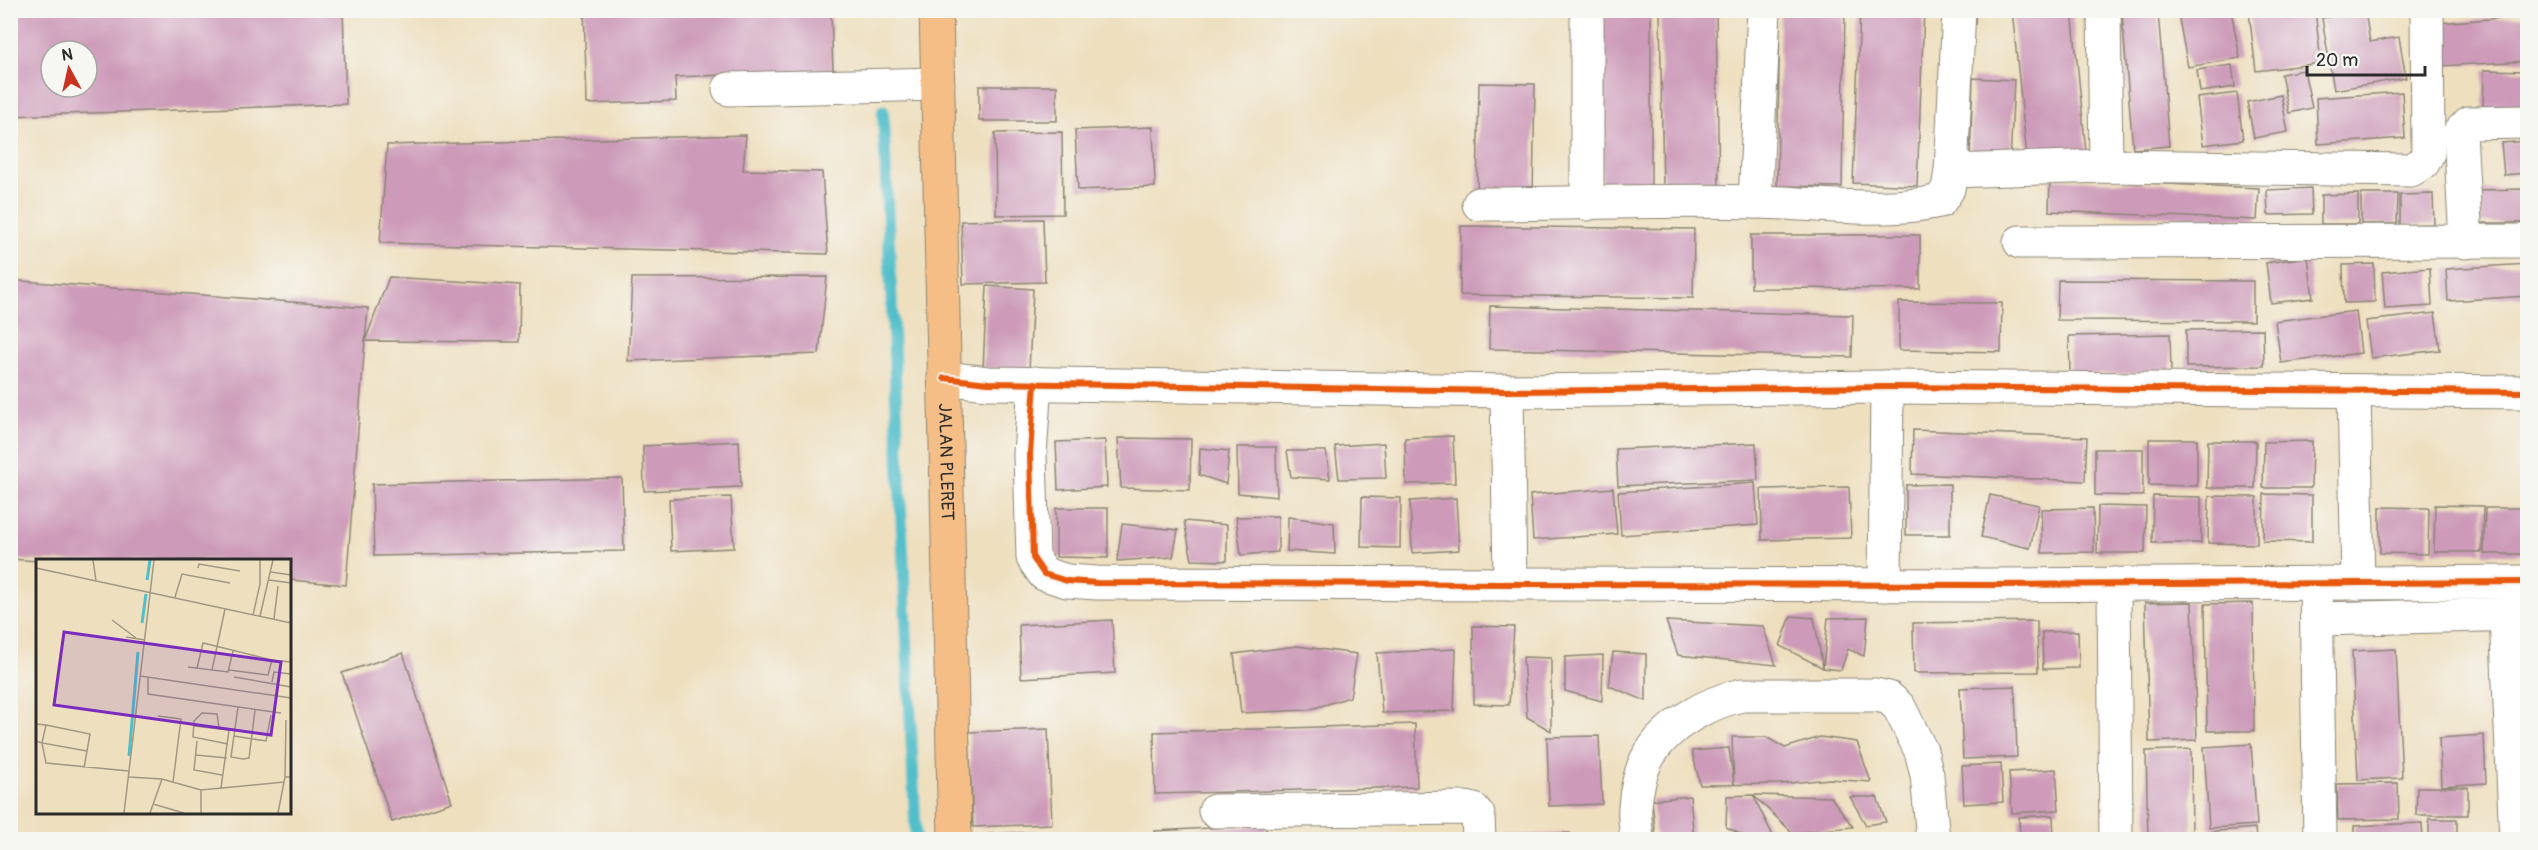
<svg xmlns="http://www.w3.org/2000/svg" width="2538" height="850" viewBox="0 0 2538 850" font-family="Pangolin,sans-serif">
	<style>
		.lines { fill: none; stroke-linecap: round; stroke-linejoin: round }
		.stream { stroke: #51beca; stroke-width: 12 }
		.building { fill: #cd9bb9; fill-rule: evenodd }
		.minor-casing { stroke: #8c8575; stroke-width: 35 }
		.major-casing { stroke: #8c8575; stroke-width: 35 }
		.minor { stroke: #fff; stroke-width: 33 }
		.major { stroke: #f5be86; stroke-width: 33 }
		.cycleway-casing { stroke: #f6f6f2; stroke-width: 10 }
		.cycleway { stroke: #e8590c; stroke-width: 6 }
		.labels { text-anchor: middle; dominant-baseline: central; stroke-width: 5; stroke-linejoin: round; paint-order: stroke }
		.street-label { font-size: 18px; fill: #2b2b2b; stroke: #f6f6f2 }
		.inset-river { fill: none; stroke: #51beca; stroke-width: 3 }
		.inset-road { fill: none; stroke: #a09784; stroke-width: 1.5 }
		.view { fill: #7b2cbf; fill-opacity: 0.15; stroke: #7b2cbf; stroke-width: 3 }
		.inset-edge { fill: none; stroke: #2b2b2b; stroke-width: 3 }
	</style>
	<rect width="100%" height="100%" fill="#f6f6f2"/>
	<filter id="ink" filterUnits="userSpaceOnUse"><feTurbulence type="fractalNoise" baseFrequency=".0167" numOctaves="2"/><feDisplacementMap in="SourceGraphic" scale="12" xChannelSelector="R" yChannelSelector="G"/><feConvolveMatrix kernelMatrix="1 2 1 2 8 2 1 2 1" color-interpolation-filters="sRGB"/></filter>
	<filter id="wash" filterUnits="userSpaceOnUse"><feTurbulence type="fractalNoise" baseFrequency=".008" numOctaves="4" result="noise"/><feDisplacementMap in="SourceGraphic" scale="24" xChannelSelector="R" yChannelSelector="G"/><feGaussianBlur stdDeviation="1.35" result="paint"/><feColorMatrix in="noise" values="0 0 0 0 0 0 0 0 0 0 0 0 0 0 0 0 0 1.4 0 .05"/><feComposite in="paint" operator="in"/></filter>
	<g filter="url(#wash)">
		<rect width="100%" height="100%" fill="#eedfbf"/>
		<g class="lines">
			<path class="stream" d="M883,111L916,840"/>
		</g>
		<g id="blocks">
			<g class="building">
				<path d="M10,10H343L346,104L10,116ZM51,51H87V87H51Z"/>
				<path d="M584,10H831L833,71L675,77L676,101L587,104Z"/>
				<path d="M1601,10H1651V189L1602,190Z"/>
				<path d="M1660,10H1716L1719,190L1663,191Z"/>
				<path d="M1780,10H1845L1842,187L1777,186Z"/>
				<path d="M1860,10H1924L1917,186L1853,183Z"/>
				<path d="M2012,10H2072L2086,152L2027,158Z"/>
				<path d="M2198,10H2231L2240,58L2188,67L2178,14Z"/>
				<path d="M2264,10H2315L2321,63L2256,71L2249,12Z"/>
				<path d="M2365,11L2370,42L2399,37L2406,78L2334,90L2322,18Z"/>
				<path d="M2158,12L2169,146L2133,149L2122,15Z"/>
				<path d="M2528,16V61L2440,66L2438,23Z"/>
				<path d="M2232,65L2235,87L2200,92L2197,70Z"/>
				<path d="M2304,70L2312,108L2289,113L2281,74Z"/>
				<path d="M2484,70L2528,71V111L2483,110Z"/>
				<path d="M1973,78L2014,80L2010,162L1970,160Z"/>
				<path d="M1479,83L1535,84L1533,196L1477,195Z"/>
				<rect x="979" y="86" width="78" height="35"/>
				<path d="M2402,92L2405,138L2318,144L2316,98Z"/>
				<path d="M2237,93L2243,140L2203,145L2197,98Z"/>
				<path d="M2281,95L2288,132L2254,138L2247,102Z"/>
				<path d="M1153,127L1155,187L1078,190L1075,130Z"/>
				<path d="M1062,132L1063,214L996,215L995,133Z"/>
				<path d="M746,135L743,170L822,172L828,254L380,243L387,145Z"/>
				<path d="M2528,141V173L2504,175L2501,143Z"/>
				<path d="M2050,179L2259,188L2257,220L2049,211Z"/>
				<path d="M2311,188L2312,214L2268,215L2267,190Z"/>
				<path d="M2528,189V223H2475V190Z"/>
				<path d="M2358,194V224H2321V195Z"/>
				<path d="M2361,194H2398L2397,224H2361Z"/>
				<path d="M2433,194L2434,224L2400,225V195Z"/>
				<path d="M1043,219L1045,282L963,284L961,221Z"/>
				<path d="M1461,226L1694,229L1693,298L1460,295Z"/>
				<path d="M1751,235H1920V289L1751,288Z"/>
				<path d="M2308,257L2313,298L2271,303L2266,263Z"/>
				<path d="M2374,264L2375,302L2344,303L2343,265Z"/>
				<path d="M2528,264V296L2448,301L2446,269Z"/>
				<path d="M2430,268L2432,306L2385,309L2382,272Z"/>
				<path d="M389,277L520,285L519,342L365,341L346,585L290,580V560L38,561L10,559V280L368,308L365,341Z"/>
				<path d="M827,277L819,354L628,361L632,278Z"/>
				<path d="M2058,280L2253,281V321L2057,320Z"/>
				<path d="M987,286L1033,289L1029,370L983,368Z"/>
				<path d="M1899,302L2002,303L2001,352L1899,350Z"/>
				<path d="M1490,306L1853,315L1852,357L1489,349Z"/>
				<path d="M2356,311L2361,353L2281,363L2275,321Z"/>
				<path d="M2435,313L2440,350L2371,358L2366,321Z"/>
				<path d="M2263,329L2264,366L2186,367V330Z"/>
				<path d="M2170,334L2171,373L2070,375L2069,336Z"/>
				<path d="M1913,430L2087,437L2085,481L1912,474Z"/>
				<path d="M1453,436L1455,483L1406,484L1405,438Z"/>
				<path d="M1118,438L1191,439L1190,490L1121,488Z"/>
				<path d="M2149,439H2197V486L2149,485Z"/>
				<path d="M1105,440L1107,487L1058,490L1056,442Z"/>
				<path d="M739,441L741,487L644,491L643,446Z"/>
				<path d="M2208,441H2256L2255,488H2207Z"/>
				<path d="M2312,441L2311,488H2263L2264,442Z"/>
				<path d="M1384,443L1386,478L1339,479L1335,446Z"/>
				<path d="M1756,443L1758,480L1618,486L1616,449Z"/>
				<path d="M1237,447H1276L1277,497L1238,493Z"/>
				<path d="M1200,448L1229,451L1226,484L1199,475Z"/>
				<path d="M2095,449H2143V496L2095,495Z"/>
				<path d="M1287,451H1326L1330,479L1291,477Z"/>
				<path d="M622,478L624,551L374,556L372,484Z"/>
				<path d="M1755,483L1758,525L1621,535L1618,492Z"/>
				<path d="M1950,484V535H1906V485Z"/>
				<path d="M1849,487L1851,538L1762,540L1761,489Z"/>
				<path d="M1613,488L1617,534L1533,540L1530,495Z"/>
				<path d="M2264,494L2312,495V542L2263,541Z"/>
				<path d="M1990,495L2039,505L2030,548L1981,537Z"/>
				<path d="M2153,496L2201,497V543H2152Z"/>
				<path d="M2209,496L2257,497V544L2208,543Z"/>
				<path d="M731,497L734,548L671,551L669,499Z"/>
				<path d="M1362,497L1401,498L1400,548L1361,547Z"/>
				<path d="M1456,498L1459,550L1412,553L1410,501Z"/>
				<path d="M2435,505L2483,506L2482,552H2434Z"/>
				<path d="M2098,506L2146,507L2145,553H2097Z"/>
				<path d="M2380,507L2429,508L2428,554L2380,553Z"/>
				<path d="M1056,508H1108V558L1056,557Z"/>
				<path d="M2093,508L2094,552L2042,553L2041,509Z"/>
				<path d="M2485,508H2528V554H2484Z"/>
				<path d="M1278,516V552L1241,555L1236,517Z"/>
				<path d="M1288,517L1334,523L1335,554L1287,551Z"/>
				<path d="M1184,521L1227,525V561L1192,560Z"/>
				<path d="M1122,524L1178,530L1173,557L1117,561Z"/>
				<path d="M2192,602L2197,740L2149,742L2145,603Z"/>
				<path d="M2253,603L2254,731H2207L2205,604Z"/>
				<path d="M1791,616L1814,618L1823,668L1780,646Z"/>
				<path d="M1868,617L1864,656L1848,649L1841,670L1823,668L1828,618Z"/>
				<path d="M1112,620L1115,673L1021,678L1019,625Z"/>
				<path d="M1666,621L1763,626L1776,665L1678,655Z"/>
				<path d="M2037,621L2038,672L1914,673L1913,623Z"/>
				<path d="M1473,626L1514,627L1509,705L1474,704Z"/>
				<path d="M2078,631L2079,668L2043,669L2042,632Z"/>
				<path d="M1297,646L1357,654L1350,697L1308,710L1241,713L1234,654Z"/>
				<path d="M1456,649L1454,711L1382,713L1377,653Z"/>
				<path d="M2396,649L2402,778L2358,780L2352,651Z"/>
				<path d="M1613,652L1646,654V701L1609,686Z"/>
				<path d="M403,653L452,802L392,822L342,673Z"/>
				<path d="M1603,655L1602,701L1565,691V657Z"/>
				<path d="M1523,657L1551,658V731L1527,717Z"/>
				<path d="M2015,686L2017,757L1963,759L1960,688Z"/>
				<path d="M1415,724L1417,787L1155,794L1154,732Z"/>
				<path d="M1048,729L1052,824L973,827L969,732Z"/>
				<path d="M2484,735L2486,783L2441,786L2439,738Z"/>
				<path d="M1599,736L1602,804L1549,806L1547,737Z"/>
				<path d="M1732,737H1766L1785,748L1820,737L1857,742L1871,782L1829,779L1781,784L1700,785L1692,751L1729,748L1734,784Z"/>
				<path d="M2251,744L2257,825L2209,828L2204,747Z"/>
				<path d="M2191,749L2192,840H2148L2146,751Z"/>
				<path d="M2001,764L2003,802L1964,804L1962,766Z"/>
				<path d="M2056,769L2059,810L2012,813L2009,772Z"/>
				<path d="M2398,783L2399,819L2338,820L2337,784Z"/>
				<path d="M2417,787H2468V815H2416Z"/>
				<path d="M1753,795L1831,797L1853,827L1793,833L1753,795L1773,836L1750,839L1726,827L1727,796Z"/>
				<path d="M1690,796L1694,840H1656L1652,800Z"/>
				<path d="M1850,797H1877L1886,822L1866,825Z"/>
				<path d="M2053,815L2054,840H2020L2019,817Z"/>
				<rect x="2429" y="819" width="28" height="21"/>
				<path d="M2422,823L2423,840H2354V826Z"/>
				<path d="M1266,825V840H1156L1155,831Z"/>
				<path d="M2255,828L2256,840H2207L2206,832Z"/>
				<path d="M1044,832V840H989V834Z"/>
				<path d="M1570,833V840H1500V836Z"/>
			</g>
		</g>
	</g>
	<g filter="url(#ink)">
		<use href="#blocks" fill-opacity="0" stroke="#8c8575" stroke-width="1.5"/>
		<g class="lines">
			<defs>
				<g id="minor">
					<path d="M2104,10L2106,166"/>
					<path d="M729,89L938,84"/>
					<path d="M1951,171L2106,166L2411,170L2423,163L2428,153L2427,10"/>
					<path d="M1755,202L1764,10"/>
					<path d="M1479,204C1571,204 1665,199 1758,202C1817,203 1882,214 1940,201L1948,189L1951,171L1959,10"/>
					<path d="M1587,204V10"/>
					<path d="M2020,242L2528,241"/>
					<path d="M2466,242L2460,132L2469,123L2528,122"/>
					<path d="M944,378L988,383L1507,391L1887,387L2528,392"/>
					<path d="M1035,383L1030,454L1033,558L1044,574L1067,581L1097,583L1987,585L2528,582"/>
					<path d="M1507,391L1510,584"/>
					<path d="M2354,391L2358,583"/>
					<path d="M2316,583L2320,840"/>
					<path d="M2114,584L2116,840"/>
					<path d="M1885,585L1887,387"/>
					<path d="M2506,615L2516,840"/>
					<path d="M2318,619L2526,614"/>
					<path d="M1215,811L1466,808L1474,810L1478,815L1479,840"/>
					<path d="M1637,840C1636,829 1634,817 1635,807C1636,791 1641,767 1650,754C1668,724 1709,702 1742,695H1876L1889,698L1899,707L1921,751L1927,775L1933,840"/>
				</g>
				<g id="major">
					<path id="s1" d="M936,10L955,840"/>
				</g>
			</defs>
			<use href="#minor" class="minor-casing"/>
			<use href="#major" class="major-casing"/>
			<use href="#minor" class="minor"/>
			<use href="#major" class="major"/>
			<defs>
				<g id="cycleway">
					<path d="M944,378L988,383L1507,391L1887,387L2528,392"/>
					<path d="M1035,383L1030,454L1033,558L1044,574L1067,581L1097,583L1987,585L2528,582"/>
				</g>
			</defs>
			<use href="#cycleway" class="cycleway-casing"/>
			<use href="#cycleway" class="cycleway"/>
		</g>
	</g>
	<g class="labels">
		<g class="street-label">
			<text stroke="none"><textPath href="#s1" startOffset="452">JALAN PLERET</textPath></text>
		</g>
	</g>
	<g transform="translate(36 559)">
		<rect width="255" height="255" fill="#eedfbf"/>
		<path class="inset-river" d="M111,21L114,1M106,64L110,35M93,197L102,93"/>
		<path class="inset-road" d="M57,1L60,22M0,9L255,64M162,9L163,5L204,12M235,13L255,16M233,21L255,24M139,38L146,15L194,24M217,56L224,25V1M224,57L237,1M238,60L242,27M76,61L100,79M90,78L109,81M236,101L255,103M152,108L192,113L197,92M161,109L167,84L236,101L232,116L193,111M176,111L189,50M104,117L255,139M112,118V135L245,154M198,118L255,128M236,123L238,113L255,115M202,148L195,198L207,200L213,199L219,151M122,157L145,160L137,223M0,165L10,166L6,184L51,192M10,166L54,175L48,209M158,167L193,171L185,229M183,169L181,155L166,154L158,162L157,178L192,185M198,177L230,182L235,156M0,182L6,184L10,204L93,212M161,182L158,211L186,216M160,196L191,199M93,218L126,220L165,231L248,223M249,218L250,161M117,245L148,254M88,254L118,1M114,254L126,220M165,254V231M242,254L249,218H255"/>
		<path class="view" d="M28,73L245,103L235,176L18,146Z"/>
		<rect width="255" height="255" class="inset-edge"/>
	</g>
	<rect width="2538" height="850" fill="none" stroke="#f6f6f2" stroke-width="36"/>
	<g transform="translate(69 69) rotate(352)"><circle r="28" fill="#f6f6f2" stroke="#a5a5a2" stroke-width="1.5"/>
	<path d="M0-4.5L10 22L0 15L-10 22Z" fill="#c8321e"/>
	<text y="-9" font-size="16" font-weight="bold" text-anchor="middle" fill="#2b2b2b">N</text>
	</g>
	<path d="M2307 66v9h118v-9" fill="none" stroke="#2b2b2b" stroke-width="3"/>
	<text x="2316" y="66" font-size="18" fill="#2b2b2b" stroke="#f6f6f2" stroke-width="4.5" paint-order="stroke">20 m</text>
</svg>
